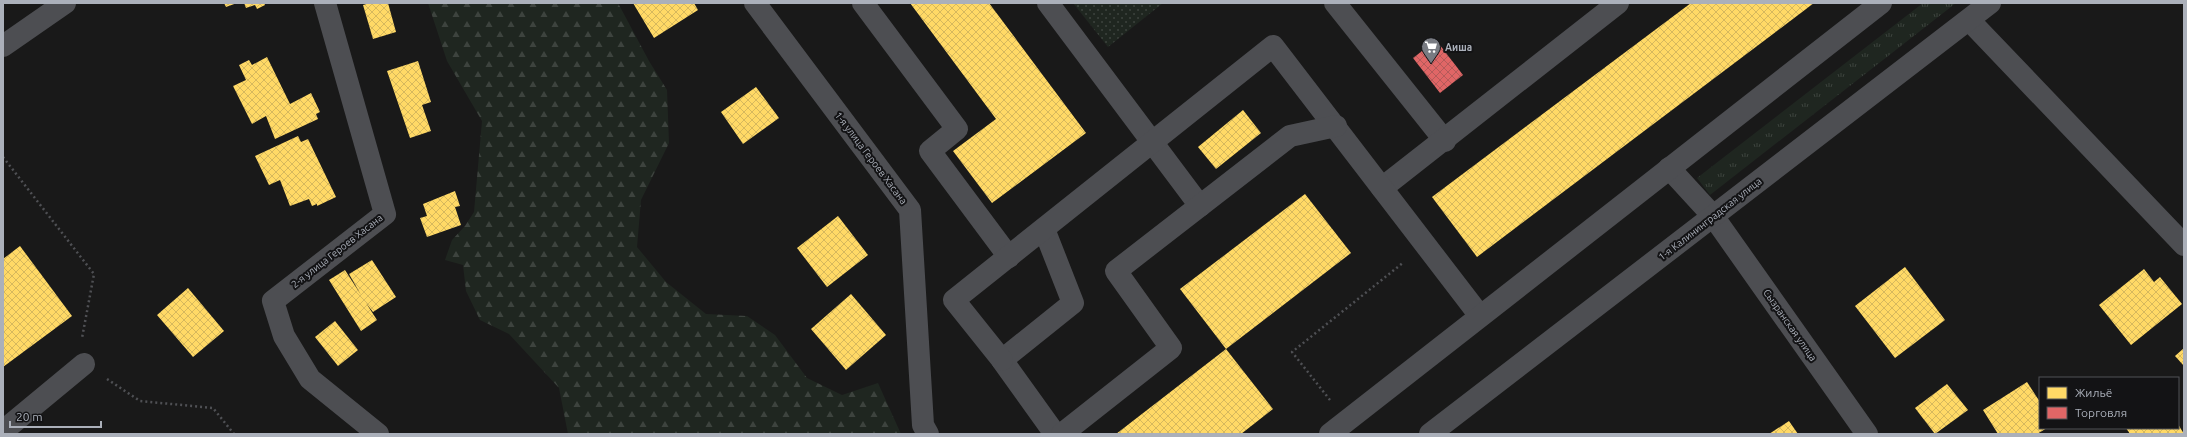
<svg xmlns="http://www.w3.org/2000/svg" width="2187" height="437" viewBox="0 0 2187 437" font-family="Ubuntu,sans-serif">
	<style>
		.grass { fill: url(#grass-tufts) }
		.forest { fill: url(#forest-firs) }
		.park { fill: url(#park-dots) }
		.homes { fill: url(#homes-cross-hatch) }
		.shops { fill: url(#shops-cross-hatch) }
		.lines { fill: none; stroke-linecap: round; stroke-linejoin: round }
		.path { stroke: #4f5054; stroke-width: 2.5; stroke-dasharray: 2 3; stroke-linecap: butt }
		.minor { stroke: #4d4e52; stroke-width: 22 }
		.labels { text-anchor: middle; dominant-baseline: central; stroke-width: 4; stroke-linejoin: round; paint-order: stroke }
		.poi-label { font-size: 10px; font-weight: bold; fill: #abb0ba; stroke: #131315; text-anchor: start }
		.street-label { font-size: 10px; fill: #abb0ba; stroke: #131315 }
	</style>
	<defs>
		<pattern id="grass-tufts" width="24" height="20" patternUnits="userSpaceOnUse"><rect width="24" height="20" fill="#1f2620"/><path d="M3 7l-1-3M5 7V3M7 7l1-3M15 17l-1-3M17 17v-4M19 17l1-3" fill="none" stroke="#3d433e"/></pattern>
		<pattern id="forest-firs" width="22" height="20" patternUnits="userSpaceOnUse"><rect width="22" height="20" fill="#1f2620"/><path d="M5 1l3.5 6h-7zM16 11l3.5 6h-7z" fill="#3d433e"/></pattern>
		<pattern id="park-dots" width="8" height="8" patternUnits="userSpaceOnUse"><rect width="8" height="8" fill="#1f2620"/><path d="M2 2h.1M6 6h.1" fill="none" stroke="#3d433e" stroke-width="1.8" stroke-linecap="round"/></pattern>
		<pattern id="homes-cross-hatch" width="8" height="8" patternUnits="userSpaceOnUse"><rect width="8" height="8" fill="#ffd966"/><path d="M0 0l8 8M0 8l8-8" fill="none" stroke="#d6b85d"/></pattern>
		<pattern id="shops-cross-hatch" width="8" height="8" patternUnits="userSpaceOnUse"><rect width="8" height="8" fill="#e06666"/><path d="M0 0l8 8M0 8l8-8" fill="none" stroke="#b55a5a"/></pattern>
	</defs>
	<rect width="100%" height="100%" fill="#191919"/>
	<path class="grass" d="M1923,3H1956L1710,195L1697,178Z"/>
	<path class="forest" d="M428,3H618L649,61L667,90L669,143L641,200L637,247L666,282L706,314L747,316L775,335L807,378L842,395L878,383L901,434H568L559,388L509,334L480,320L466,291L463,265L445,260L452,240L465,226L474,212L482,121L447,61Z"/>
	<path class="park" d="M1073,3H1163L1108,47Z"/>
	<g class="homes">
		<path d="M224,3H237L226,7Z"/>
		<path d="M244,3H264L265,5L257,9L255,5L246,8Z"/>
		<path d="M370,3H388L396,32L373,39L363,5Z"/>
		<path d="M633,3H694L698,10L654,38Z"/>
		<path d="M910,3H989L1086,133L992,203L953,151L996,119Z"/>
		<path d="M1691,3H1814L1477,257L1432,197Z"/>
		<path d="M267,57L290,104L311,93L320,112L316,114L318,119L275,139L266,116L252,124L233,86L246,80L239,65L249,60L252,65Z"/>
		<path d="M418,61L431,102L422,105L431,131L410,138L387,71Z"/>
		<path d="M756,87L779,118L743,144L721,112Z"/>
		<path d="M1243,110L1261,133L1216,169L1198,147Z"/>
		<path d="M298,136L301,142L308,139L336,197L317,206V204L312,206L309,199L290,206L280,180L269,185L255,156Z"/>
		<path d="M455,191L460,206L455,207L461,225L427,237L420,218L427,216L423,204Z"/>
		<path d="M1305,194L1351,253L1226,349L1180,289Z"/>
		<path d="M838,216L868,255L827,287L797,248Z"/>
		<path d="M20,246L72,316L3,367V259Z"/>
		<path d="M372,260L396,297L373,312L366,303L377,320L361,331L329,280L345,270L361,295L349,274Z"/>
		<path d="M1905,267L1945,320L1895,358L1855,306Z"/>
		<path d="M2144,269L2154,282L2160,277L2182,304L2131,345L2099,305Z"/>
		<path d="M188,288L224,331L193,357L157,315Z"/>
		<path d="M851,294L886,335L846,370L811,329Z"/>
		<path d="M335,321L358,350L338,366L315,337Z"/>
		<path d="M2184,348V366L2175,356Z"/>
		<path d="M1226,349L1273,409L1241,434H1116Z"/>
		<path d="M2027,382L2040,402V428H2047L2037,434H1998L1983,410Z"/>
		<path d="M1947,384L1968,410L1935,434L1915,408Z"/>
		<path d="M1789,421L1798,434H1769Z"/>
		<path d="M2178,424L2184,434H2130L2126,428H2178Z"/>
	</g>
	<path class="shops" d="M1436,40L1463,75L1440,93L1413,58Z"/>
	<g class="lines">
		<g class="path">
			<path d="M3,157L94,274L82,338"/>
			<path d="M107,379L140,401L213,408L234,434"/>
			<path d="M1330,400L1292,352L1404,262"/>
		</g>
		<g class="minor">
			<path d="M325,3L385,214L273,301L284,336L310,379L378,434"/>
			<path d="M755,3L910,210L923,425L928,434"/>
			<path d="M863,3L957,129L930,151L1009,257"/>
			<path d="M1048,3L1200,206"/>
			<path d="M1335,3L1445,141"/>
			<path d="M1969,20L2184,245"/>
			<path d="M3,46L65,3"/>
			<path d="M1669,168L1713,216L1867,434"/>
			<path d="M1382,188L1618,3"/>
			<path d="M1044,229L1073,303L1002,360L1055,434"/>
			<path d="M1002,360L954,300L1273,46L1480,316"/>
			<path d="M3,431L84,364"/>
			<path d="M1062,434L1171,348L1116,271L1290,136L1336,126"/>
			<path d="M1330,434L1881,3"/>
			<path d="M1430,434L1990,3"/>
		</g>
	</g>
	<defs>
		<symbol id="supermarket-pin" viewBox="-11 -11 22 30"><path d="M0 17L-7.5 6A9.5 9.5 0 1 1 7.5 6Z" fill="#787b82" stroke="#131315"/><path d="M-6-5.5h2.5l.6 2H6L4.5 2H-2.5L-4.4-4H-6ZM-1.5 3.2a1.3 1.3 0 1 0 .1 0ZM3 3.2a1.3 1.3 0 1 0 .1 0Z" fill="#fff"/></symbol>
	</defs>
	<g fill-rule="evenodd">
		<use href="#supermarket-pin" x="1420" y="36" width="22" height="30"/>
	</g>
	<g class="labels">
		<g class="poi-label">
			<text x="1445" y="47">Аиша</text>
		</g>
		<g class="street-label">
			<text transform="translate(871 158) rotate(53)">1-я улица Героев Хасана</text>
			<text transform="translate(1710 219) rotate(-38)">1-я Калининградская улица</text>
			<text transform="translate(337 251) rotate(-38)">2-я улица Героев Хасана</text>
			<text transform="translate(1790 325) rotate(55)">Сызранская улица</text>
		</g>
	</g>
	<rect width="2187" height="437" fill="none" stroke="#abb0ba" stroke-width="8"/>
	<rect x="2039" y="377" width="140" height="52" fill="#131315" stroke="#505257"/>
	<rect x="2047" y="387" width="20" height="12" fill="#ffd966" stroke="#505257"/>
	<text x="2075" y="397" font-size="12" fill="#abb0ba">Жильё</text>
	<rect x="2047" y="407" width="20" height="12" fill="#e06666" stroke="#505257"/>
	<text x="2075" y="417" font-size="12" fill="#abb0ba">Торговля</text>
	<path d="M10 421v6h91v-6" fill="none" stroke="#abb0ba" stroke-width="2"/>
	<text x="16" y="421" font-size="12" fill="#abb0ba" stroke="#131315" stroke-width="3" paint-order="stroke">20 m</text>
</svg>
